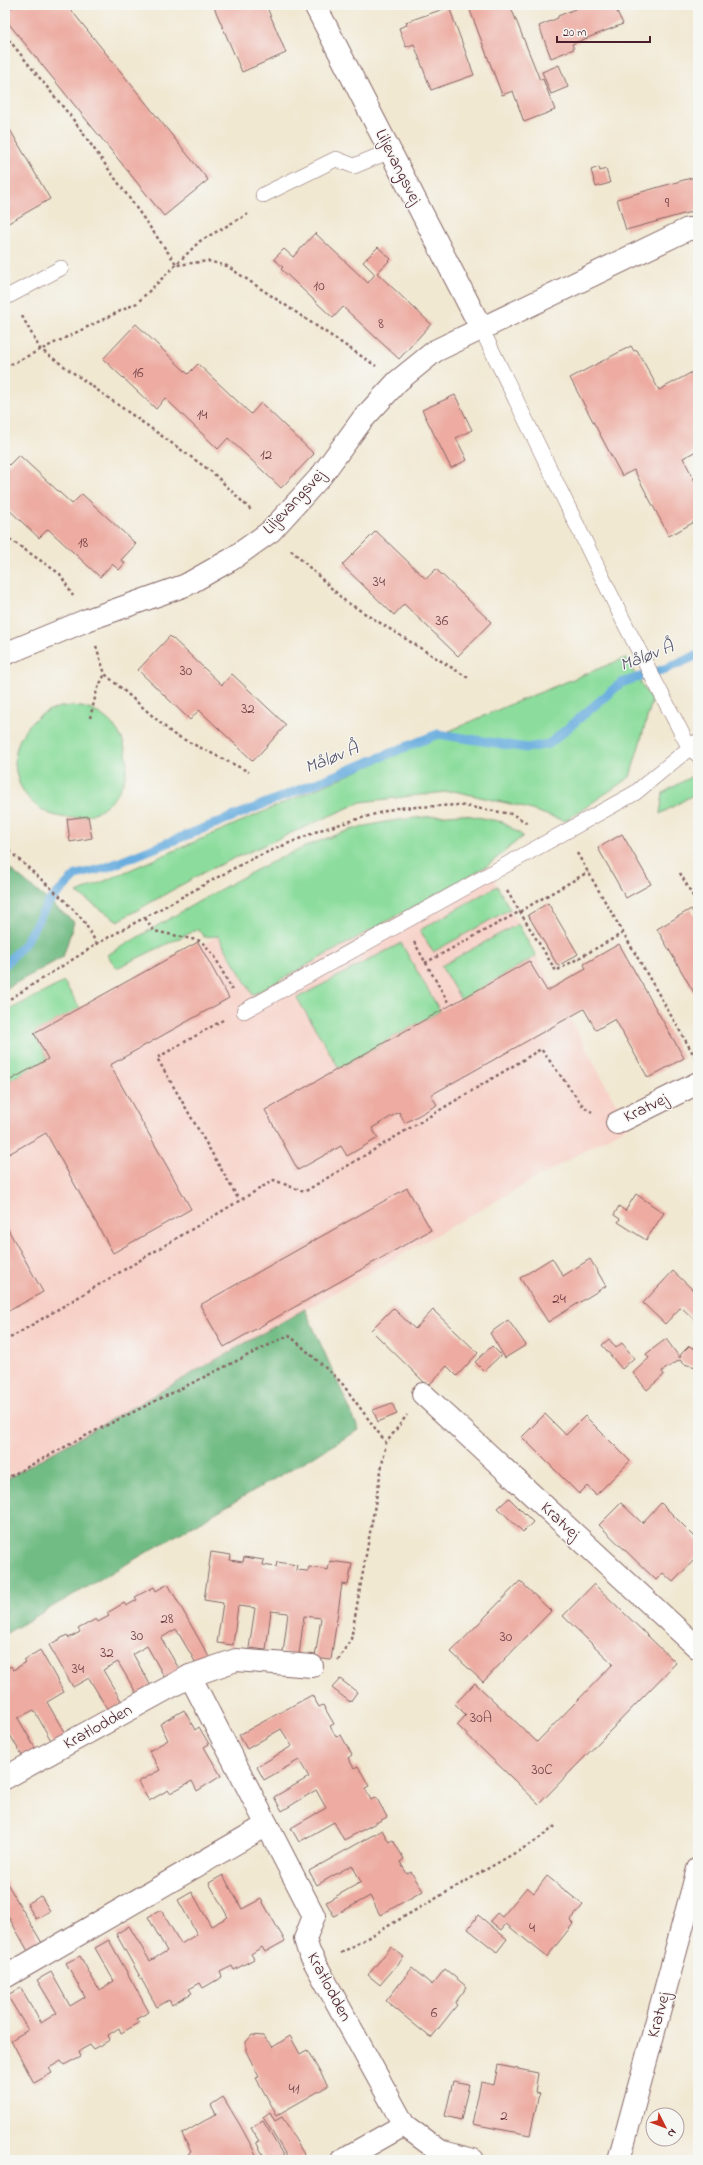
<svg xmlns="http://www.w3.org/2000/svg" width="703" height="2165" viewBox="0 0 703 2165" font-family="'Indie Flower',sans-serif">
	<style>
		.built { fill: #f7d1c8 }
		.green { fill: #8cdd9d; stroke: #6b7e64 }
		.forest { fill: #71bc84; stroke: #5e6e58 }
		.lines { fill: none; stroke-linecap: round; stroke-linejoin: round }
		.stream { stroke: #6aaedf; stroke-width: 9 }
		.building { fill: #edaba1 }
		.service-casing { stroke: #846565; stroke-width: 16 }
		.minor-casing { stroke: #846565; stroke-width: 24 }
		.tertiary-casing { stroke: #846565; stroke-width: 24 }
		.path { stroke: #846565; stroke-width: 2.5; stroke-dasharray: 3 3; stroke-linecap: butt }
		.service { stroke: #fff; stroke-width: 15 }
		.minor { stroke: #fff; stroke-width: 22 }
		.tertiary { stroke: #fff; stroke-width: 22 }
		.labels { text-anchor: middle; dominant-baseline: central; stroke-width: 3; stroke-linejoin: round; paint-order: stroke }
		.number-label { font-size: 15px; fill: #734248 }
		.street-label { font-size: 17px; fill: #4a1f2b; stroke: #f6f6f2 }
		.water-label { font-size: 18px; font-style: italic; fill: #55516a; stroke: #f6f6f2 }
	</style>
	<rect width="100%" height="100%" fill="#f6f6f2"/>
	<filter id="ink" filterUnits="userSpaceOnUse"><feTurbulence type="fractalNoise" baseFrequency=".025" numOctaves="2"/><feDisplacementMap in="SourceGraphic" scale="8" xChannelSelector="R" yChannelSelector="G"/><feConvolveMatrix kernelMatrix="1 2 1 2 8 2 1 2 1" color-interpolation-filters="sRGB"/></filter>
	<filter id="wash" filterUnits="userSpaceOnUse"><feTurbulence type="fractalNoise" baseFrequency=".012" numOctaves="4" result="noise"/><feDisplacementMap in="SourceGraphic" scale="16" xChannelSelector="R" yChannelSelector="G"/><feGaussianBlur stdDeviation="0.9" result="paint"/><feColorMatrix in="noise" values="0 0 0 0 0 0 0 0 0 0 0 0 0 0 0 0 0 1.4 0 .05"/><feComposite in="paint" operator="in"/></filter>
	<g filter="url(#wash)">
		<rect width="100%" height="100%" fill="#f1e8d2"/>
		<path class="built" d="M487,866L628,1126L5,1480V1054L218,936L253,994Z"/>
		<g class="green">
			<path d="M625,658L652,701L630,777L565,821L519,806L454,791L361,802L206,871L118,921L77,893L509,705Z"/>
			<circle cx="71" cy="762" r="56"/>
			<path d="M692,776L698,777V805L693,795L660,814L663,793Z"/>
			<path d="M461,814L503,822L523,836L487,866L253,995L218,936L204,937L198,929L117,968L107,955C183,912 258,862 341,833C380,820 421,817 461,814Z"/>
			<path d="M497,886L510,909L433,952L420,930Z"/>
			<path d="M518,924L536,956L461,1000L441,966Z"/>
			<path d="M401,943L440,1011L339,1068L297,998Z"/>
			<path d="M64,982L80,1008L34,1033L48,1059L5,1083V1012Z"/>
		</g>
		<g class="forest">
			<path d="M5,865L74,922L63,957L5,989Z"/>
			<path d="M305,1309L359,1430L5,1634V1480Z"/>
		</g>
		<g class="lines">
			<path class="stream" d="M5,965L25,943L48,903L76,875L105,868L438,734L527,748L549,744L621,683L665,669L698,655"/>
		</g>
		<g id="blocks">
			<g class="building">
				<path d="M15,5H67L208,180L164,216L5,19V13Z"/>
				<path d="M213,5H266L286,53L242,72Z"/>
				<path d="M468,5H510L540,80L543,79L555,110L524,122L513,91L502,95Z"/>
				<path d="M585,5H614L623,24L572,44L574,49L551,58L539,26L558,18V16Z"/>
				<path d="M449,7L474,75L431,90L414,44L406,47L399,28L407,25L406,22Z"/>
				<path d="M559,65L568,87L551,94L542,72Z"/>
				<path d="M5,121L50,199L5,225Z"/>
				<path d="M599,167L600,171L606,169L610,183L596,187L591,170Z"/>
				<path d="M698,176V210L626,230L617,199Z"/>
				<path d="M315,233L368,283L375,274L363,262L378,247L391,259L377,273L431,324L399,359L343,307L333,318L281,269L283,267L274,259L284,249L293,257Z"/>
				<path d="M136,324L188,374L198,364L251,414L261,403L314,454L281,488L228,438L218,449L165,398L156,409L103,359Z"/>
				<path d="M631,346L634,351L637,350L659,390L698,369V450L683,458L698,487V520L669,536L634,470L622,476L570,378Z"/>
				<path d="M455,395L472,430L456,438L467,460L451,468L422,410Z"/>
				<path d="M19,455L72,504L82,494L136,544L121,560L125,563L119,570L112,564L100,577L48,529L39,538L5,506V461L9,465Z"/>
				<path d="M376,531L426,579L436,569L491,622L458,656L404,604L394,615L342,565Z"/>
				<path d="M170,636L222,685L232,674L286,725L253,761L199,710L190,720L138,670Z"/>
				<path d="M88,816L92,838L70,842L67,819Z"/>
				<path d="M622,834L651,884L626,898L598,848Z"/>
				<path d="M548,903L578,954L558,966L528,915Z"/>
				<path d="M691,909L698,921L697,998L657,929Z"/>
				<path d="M198,942L229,998L110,1065L191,1209L113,1253L46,1133L5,1156V1083L48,1059L34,1033Z"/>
				<path d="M619,944L684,1058L648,1078L615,1019L596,1030L584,1009L431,1095L437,1105L405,1123L399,1112L372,1128L378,1138L347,1156L341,1146L298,1170L265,1110L529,961L547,991L586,969L584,964Z"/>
				<path d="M407,1188L431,1230L224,1347L200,1305Z"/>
				<path d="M636,1194L664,1213L646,1240L618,1222L620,1219L614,1215L619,1206L625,1211Z"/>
				<path d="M5,1224L43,1292L5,1313Z"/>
				<path d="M552,1258L563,1276L590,1259L606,1286L548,1322L520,1278Z"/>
				<path d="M673,1271L694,1291L698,1287V1323L681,1307L665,1324L643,1303Z"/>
				<path d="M393,1308L415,1329L433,1310L478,1353L457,1376L447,1366L428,1386L371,1330Z"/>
				<path d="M508,1320L526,1345L505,1358L490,1333Z"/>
				<path d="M609,1339L616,1348L622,1343L634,1358L622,1369L602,1345Z"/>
				<path d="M666,1339L680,1358L681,1354L689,1346L698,1350L696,1367L684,1364L680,1360L662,1371L664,1375L647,1390L633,1373L649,1358L646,1354Z"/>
				<path d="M492,1346L501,1355L484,1371L475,1362Z"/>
				<path d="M392,1403L397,1414L378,1422L373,1410Z"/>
				<path d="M545,1414L566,1435L585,1416L630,1461L596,1495L587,1486L579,1494L522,1437Z"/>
				<path d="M509,1498L533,1522L523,1532L498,1508Z"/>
				<path d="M621,1503L642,1523L661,1503L698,1540V1556L673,1582L663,1573L656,1580L599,1525Z"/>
				<path d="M211,1552L231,1555L230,1560L243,1562L244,1557L264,1560L263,1565L276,1567L277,1562L297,1565L296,1570L308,1571L309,1567L328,1570L330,1561L352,1564L348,1585L342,1584L331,1660L315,1658L321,1618L304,1616L299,1655L283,1653L288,1613L271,1611L266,1650L249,1648L255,1608L238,1606L233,1645L217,1643L223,1603L204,1600Z"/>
				<path d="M520,1581L551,1611L483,1682L451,1652Z"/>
				<path d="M168,1584L209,1657L197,1665L176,1629L161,1638L181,1672L166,1680L147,1646L133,1654L152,1688L138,1696L118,1662L103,1670L123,1704L109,1712L89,1678L73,1687L49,1645L67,1635L69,1638L80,1632L78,1629L96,1619L98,1622L109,1616L107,1613L124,1603L126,1606L137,1600L135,1597L154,1587L156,1591Z"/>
				<path d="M594,1584L676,1663L539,1804L457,1725L466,1715L455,1704L475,1683L537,1742L613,1664L563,1616Z"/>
				<path d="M40,1650L64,1692L47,1702L67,1737L53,1744L34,1710L18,1718L38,1753L25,1761L5,1726V1670L11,1666L13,1670L25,1663L24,1660Z"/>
				<path d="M340,1679L357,1692L350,1702L332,1688Z"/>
				<path d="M312,1695L319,1707L323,1705L334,1724L330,1726L336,1737L341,1735L352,1755L348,1758L354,1768L358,1766L369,1786L365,1788L371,1800L376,1797L387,1817L344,1840L334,1822L299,1842L291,1828L326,1808L316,1790L282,1811L274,1797L309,1777L299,1760L264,1780L257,1767L292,1746L281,1729L247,1749L239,1735Z"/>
				<path d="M184,1710L195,1730L199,1727L209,1744L204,1747L221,1776L197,1791L192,1781L170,1793L168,1790L149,1801L138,1782L160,1770L149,1751L168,1740L160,1724Z"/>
				<path d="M382,1830L389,1842L393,1840L404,1859L400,1862L407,1874L411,1872L423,1891L380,1915L370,1896L334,1916L326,1902L361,1882L352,1865L317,1885L309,1871Z"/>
				<path d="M223,1875L242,1909L261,1899L285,1941L265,1952L262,1947L251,1954L254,1959L234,1970L232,1966L220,1972L222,1977L203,1988L200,1983L189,1989L192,1993L172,2005L169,2000L157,2007L116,1934L129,1926L150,1961L167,1951L148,1917L161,1910L181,1944L197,1934L178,1900L192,1892L211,1926L228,1917L209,1883Z"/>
				<path d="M547,1876L583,1905L570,1921L573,1924L547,1957L506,1924L501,1930L490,1921L497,1913L502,1917L527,1887L534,1893Z"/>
				<path d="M5,1880L42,1943L28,1951L8,1916L5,1918Z"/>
				<path d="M41,1896L50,1911L36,1919L27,1904Z"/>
				<path d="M478,1915L507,1939L497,1952L468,1929Z"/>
				<path d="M109,1940L149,2012L136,2019L139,2023L121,2033L119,2028L108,2035L110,2040L93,2049L90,2045L79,2051L81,2056L64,2065L61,2061L49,2068L52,2073L34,2083L11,2040L28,2030L7,1995L21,1988L41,2023L57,2013L37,1980L51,1972L70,2006L85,1997L66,1963L80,1956L99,1990L114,1981L95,1948Z"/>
				<path d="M391,1947L404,1957L380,1985L368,1975Z"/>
				<path d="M5,1950L10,1960L5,1963Z"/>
				<path d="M412,1968L432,1985L445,1969L467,1987L455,2003L457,2005L431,2038L386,2001Z"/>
				<path d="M252,2035L263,2036L273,2047L290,2036L300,2054L307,2050L328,2086L277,2115L256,2078L259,2077L246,2051V2042Z"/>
				<path d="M498,2065L538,2073L535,2093L539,2094L530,2135L472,2124L481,2082L494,2085Z"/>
				<path d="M453,2081L469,2084L461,2120L445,2116Z"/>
				<path d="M223,2097L240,2125L259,2160H191L188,2154L191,2152L182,2134L216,2114L211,2105Z"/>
				<path d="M270,2112L275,2121L282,2117L305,2156L299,2160H289L263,2117Z"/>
				<path d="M263,2121L286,2160H266L256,2142L259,2141L251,2128Z"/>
			</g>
		</g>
	</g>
	<g filter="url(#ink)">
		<use href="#blocks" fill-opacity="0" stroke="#846565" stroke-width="1"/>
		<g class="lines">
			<defs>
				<g id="service">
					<path d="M263,195L336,159L354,166L390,151"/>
					<path d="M5,298L61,268"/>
					<path d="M481,328L624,622L689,747L698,755"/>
					<path d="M244,1011L635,793L698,741"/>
				</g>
				<g id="minor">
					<path d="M315,5L481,328"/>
					<path d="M5,654L87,620L186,585L232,559L271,531L321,476L362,420L398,381L435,351L688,229H698"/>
					<path d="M617,1123L698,1083"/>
					<path d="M423,1394L698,1648"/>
					<path d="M190,1676L314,1916L305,1939L309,1952L404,2125L439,2151L473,2160"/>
					<path d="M5,1778L190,1676L236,1660L312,1666"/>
					<path d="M5,1977L267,1825"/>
					<path d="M342,2160L404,2125"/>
				</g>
				<path id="tertiary" d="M619,2160L698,1869"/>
			</defs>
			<use href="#service" class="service-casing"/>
			<use href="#minor" class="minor-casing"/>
			<use href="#tertiary" class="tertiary-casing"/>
			<g class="path">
				<path d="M5,35L72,118L177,265L208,261L227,266L376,366"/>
				<path d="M22,316L40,349L212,472L252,511"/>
				<path d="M5,367L137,303L200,241L248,214"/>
				<path d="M5,536L60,574L73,596"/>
				<path d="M291,550L345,601L470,679"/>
				<path d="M96,646L105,674L173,734L249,772"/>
				<path d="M90,718L97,690L105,674"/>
				<path d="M5,847L63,899L83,920L97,944"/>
				<path d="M577,853L695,1057"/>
				<path d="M680,873L698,905"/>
				<path d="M507,891L556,971L623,933"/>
				<path d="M145,918L154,931L201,941L214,955L232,990"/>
				<path d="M414,942L448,1002"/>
				<path d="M425,963L519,912L588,872"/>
				<path d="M5,1002L102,941L249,860L320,830L396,808L458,805L512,814L529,824"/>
				<path d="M223,1020L157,1058L239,1200"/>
				<path d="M5,1341L274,1180L304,1192L541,1049L583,1106L592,1112"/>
				<path d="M5,1479L91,1433L289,1335L341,1382L386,1443"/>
				<path d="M338,1660L351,1639L386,1443L407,1415"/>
				<path d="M341,1953L534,1842L557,1825"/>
			</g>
			<use href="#service" class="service"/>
			<use href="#minor" class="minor"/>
			<use href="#tertiary" class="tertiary"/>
		</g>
	</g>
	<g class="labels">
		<g class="number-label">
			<text x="667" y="203">9</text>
			<text x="319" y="286">10</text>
			<text x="381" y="324">8</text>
			<text x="138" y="373">16</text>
			<text x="202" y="415">14</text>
			<text x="266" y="455">12</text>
			<text x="83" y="543">18</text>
			<text x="379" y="582">34</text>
			<text x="442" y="621">36</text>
			<text x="186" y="671">30</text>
			<text x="248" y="709">32</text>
			<text x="559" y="1299">24</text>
			<text x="167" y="1619">28</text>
			<text x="137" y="1636">30</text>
			<text x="506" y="1637">30</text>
			<text x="107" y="1653">32</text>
			<text x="78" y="1669">34</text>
			<text x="481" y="1718">30A</text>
			<text x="542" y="1770">30C</text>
			<text x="532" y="1928">4</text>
			<text x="434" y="2013">6</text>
			<text x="294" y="2089">41</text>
			<text x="504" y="2116">2</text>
		</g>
		<g class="street-label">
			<text transform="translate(398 167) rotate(63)">Liljevangsvej</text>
			<text transform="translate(294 502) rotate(-47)">Liljevangsvej</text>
			<text transform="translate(646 1108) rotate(-26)">Kratvej</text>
			<text transform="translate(560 1521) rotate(43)">Kratvej</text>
			<text transform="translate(98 1727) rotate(-29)">Kratlodden</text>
			<text transform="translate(329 1987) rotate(62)">Kratlodden</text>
			<text transform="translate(659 2015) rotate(-75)">Kratvej</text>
		</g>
		<g class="water-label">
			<text transform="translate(647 657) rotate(-21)">Måløv Å</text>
			<text transform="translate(332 759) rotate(-22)">Måløv Å</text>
		</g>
	</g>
	<rect width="703" height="2165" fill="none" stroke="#f6f6f2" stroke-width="20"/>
	<g transform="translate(665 2127) rotate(132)"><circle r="19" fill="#f6f6f2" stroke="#b1a0a2"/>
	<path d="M0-3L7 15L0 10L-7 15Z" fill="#c8321e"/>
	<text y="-6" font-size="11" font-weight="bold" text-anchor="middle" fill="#4a1f2b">N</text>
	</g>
	<path d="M557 36v6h93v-6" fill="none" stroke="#4a1f2b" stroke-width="2"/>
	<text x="563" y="36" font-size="12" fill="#4a1f2b" stroke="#f6f6f2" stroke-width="3" paint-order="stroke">20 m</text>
</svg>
